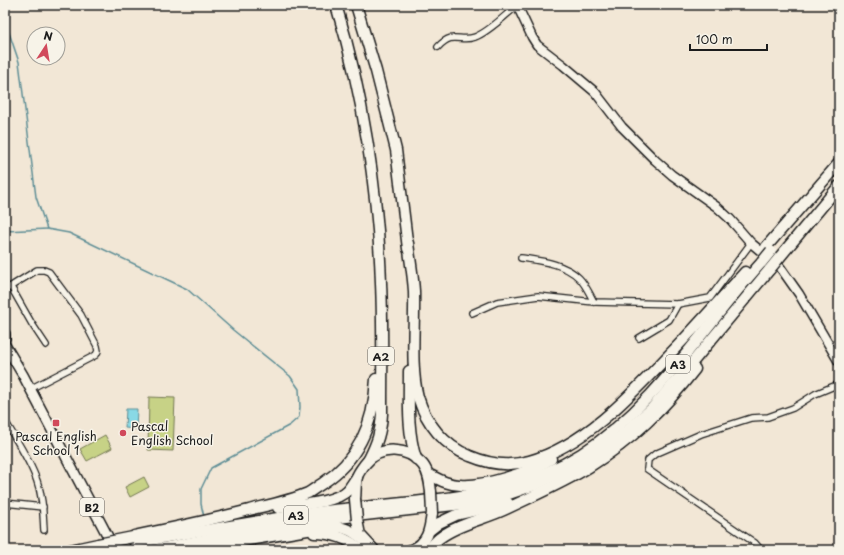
<svg xmlns="http://www.w3.org/2000/svg" width="844" height="555" viewBox="0 0 844 555" font-family="'Playpen Sans',sans-serif">
	<style>
		.green { fill: #c7d286; stroke: #727751 }
		.water { fill: #89d9e5; stroke: #5d8d95 }
		.lines { fill: none; stroke-linecap: round; stroke-linejoin: round }
		.stream { stroke: #5d8d95; stroke-width: 1.5 }
		.street-casing { stroke: #1c1c1c; stroke-width: 8 }
		.secondary-casing { stroke: #1c1c1c; stroke-width: 11 }
		.primary-casing { stroke: #1c1c1c; stroke-width: 12 }
		.highway-casing { stroke: #1c1c1c; stroke-width: 13 }
		.street { stroke: #f7f3e8; stroke-width: 5.5 }
		.secondary { stroke: #f7f3e8; stroke-width: 8 }
		.primary { stroke: #f7f3e8; stroke-width: 9 }
		.highway { stroke: #f7f3e8; stroke-width: 10 }
		.highway-bridge-casing { stroke: #1c1c1c; stroke-width: 13; stroke-linecap: butt }
		.highway-bridge { stroke: #f7f3e8; stroke-width: 10 }
		.poi-dot { fill: #d1495b; stroke: #f7f3e8; stroke-width: 1.5 }
		.labels { text-anchor: middle; dominant-baseline: central; stroke-width: 3; stroke-linejoin: round; paint-order: stroke }
		.shield { fill: #f7f3e8; stroke: #5e5c59; stroke-width: 1 }
		.shield-label { font-size: 11px; font-weight: bold; fill: #1c1c1c }
		.poi-label { font-size: 12px; fill: #1c1c1c; stroke: #f7f3e8; text-anchor: start }
	</style>
	<rect width="100%" height="100%" fill="#f2e7d6"/>
	<filter id="ink" filterUnits="userSpaceOnUse"><feTurbulence type="fractalNoise" baseFrequency=".025" numOctaves="2"/><feDisplacementMap in="SourceGraphic" scale="8" xChannelSelector="R" yChannelSelector="G"/><feConvolveMatrix kernelMatrix="1 2 1 2 8 2 1 2 1" color-interpolation-filters="sRGB"/></filter>
	<g filter="url(#ink)">
		<g class="green">
			<path d="M149,397L175,398L173,451L148,450Z"/>
			<path d="M105,435L112,448L87,461L80,449Z"/>
			<path d="M144,477L149,487L130,497L125,487Z"/>
		</g>
		<path class="water" d="M126,409H137L136,429L125,428Z"/>
		<g class="lines">
			<g class="stream">
				<path d="M5,21L19,62L36,197L47,229L69,233L187,289L233,330L290,376L299,389L300,407L299,417L290,425L211,468L201,489V504L204,517"/>
				<path d="M5,231L47,229"/>
			</g>
			<defs>
				<g id="street">
					<path d="M438,47C454,30 459,43 475,37C489,32 505,15 517,6"/>
					<path d="M521,258C541,261 564,263 579,278C586,285 590,295 594,302"/>
					<path d="M11,287L32,324L46,345"/>
					<path d="M5,290L37,270H44L49,272L81,315L97,346L98,351L96,355L30,389"/>
					<path d="M472,313L497,302L538,296L594,302L678,304L710,298L751,243"/>
					<path d="M639,338L669,320L678,304"/>
					<path d="M5,421C16,440 30,460 37,481C43,497 43,514 44,530"/>
					<path d="M5,503L43,507"/>
					<path d="M761,550L755,543L647,469L648,460L655,454L701,434L751,418L768,417L793,408L815,394L839,384"/>
				</g>
				<path id="secondary" d="M517,5L532,37L537,45L563,65L595,92L622,127L655,160L672,175L717,207L730,219L751,243L780,267L799,294L839,362"/>
				<g id="primary">
					<path d="M5,334V338"/>
					<path d="M5,345L23,375L115,550"/>
				</g>
				<g id="highway">
					<path d="M336,5C363,92 378,192 381,283C383,326 382,370 382,414C381,432 377,443 369,459"/>
					<path d="M356,5L376,71L396,150L408,249"/>
					<path d="M408,243C410,259 413,275 414,291C415,323 410,367 418,397C426,423 444,446 470,456C489,464 509,467 529,461C584,446 631,395 669,355C695,328 720,300 745,272"/>
					<path d="M766,247L839,163"/>
					<path d="M779,258L839,186"/>
					<path d="M409,371C409,401 407,430 416,459"/>
					<path d="M428,474C438,479 448,485 460,485C484,487 530,472 551,459"/>
					<path d="M355,499C356,492 355,484 357,477C358,473 362,468 365,464C380,445 408,447 423,465C429,473 430,483 431,492"/>
					<path d="M278,508C296,505 336,503 348,490C351,486 354,481 357,477"/>
					<path d="M357,520L360,535L374,550"/>
					<path d="M430,530L439,523L456,515L508,503"/>
					<path d="M314,533C332,533 348,538 361,550"/>
					<path d="M134,536C172,528 211,520 249,510C269,505 289,501 308,493C313,490 318,486 323,483C360,459 374,421 376,379"/>
					<path d="M135,543C198,531 261,520 325,511C411,500 504,503 581,454C656,406 703,327 762,262"/>
					<path d="M70,550L98,544"/>
					<path d="M154,550L243,532L329,519L463,504L506,495L535,485L586,460L622,435L651,409L691,364L770,269"/>
					<path d="M191,550L325,527C343,526 351,529 365,541"/>
					<path d="M411,550C428,544 430,529 432,513"/>
					<path d="M428,550C432,546 436,540 441,537C460,523 486,519 508,508C535,495 563,483 589,467C632,440 664,409 695,369"/>
				</g>
			</defs>
			<use href="#street" class="street-casing"/>
			<use href="#secondary" class="secondary-casing"/>
			<use href="#primary" class="primary-casing"/>
			<use href="#highway" class="highway-casing"/>
			<use href="#street" class="street"/>
			<use href="#secondary" class="secondary"/>
			<use href="#primary" class="primary"/>
			<use href="#highway" class="highway"/>
			<defs>
				<g id="highway-bridge">
					<path d="M762,262L771,251"/>
					<path d="M770,269L779,258"/>
					<path d="M431,492L432,513"/>
					<path d="M355,499L357,520"/>
					<path d="M98,544L133,537"/>
				</g>
			</defs>
			<use href="#highway-bridge" class="highway-bridge-casing"/>
			<use href="#highway-bridge" class="highway-bridge"/>
		</g>
	</g>
	<g class="poi-dot">
		<rect x="52" y="419" width="8" height="8" rx="2"/>
		<circle cx="123" cy="433" r="4"/>
	</g>
	<g class="labels">
		<g class="shield">
			<rect x="368" y="347" width="26" height="18" rx="3"/>
			<rect x="666" y="355" width="24" height="18" rx="3"/>
			<rect x="80" y="498" width="24" height="18" rx="3"/>
			<rect x="284" y="506" width="24" height="18" rx="3"/>
		</g>
		<g class="shield-label">
			<text x="381" y="356">A2</text>
			<text x="678" y="364">A3</text>
			<text x="92" y="507">B2</text>
			<text x="296" y="515">A3</text>
		</g>
		<g class="poi-label">
			<text x="131" y="426">Pascal<tspan x="131" dy="14">English School</tspan></text>
			<text x="56" y="436" text-anchor="middle">Pascal English<tspan x="56" dy="14">School 1</tspan></text>
		</g>
	</g>
	<rect width="844" height="555" fill="none" stroke="#f7f3e8" stroke-width="20"/>
	<rect x="10" y="10" width="824" height="535" fill="none" stroke="#1c1c1c" stroke-width="1.5" filter="url(#ink)"/>
	<g transform="translate(46 46) rotate(12)"><circle r="19" fill="#f7f3e8" stroke="#9f9d96"/>
	<path d="M0-3L7 15L0 10L-7 15Z" fill="#d1495b"/>
	<text y="-6" font-size="11" font-weight="bold" text-anchor="middle" fill="#1c1c1c">N</text>
	</g>
	<path d="M690 44v6h77v-6" fill="none" stroke="#1c1c1c" stroke-width="2"/>
	<text x="696" y="44" font-size="12" fill="#1c1c1c" stroke="#f7f3e8" stroke-width="3" paint-order="stroke">100 m</text>
</svg>
